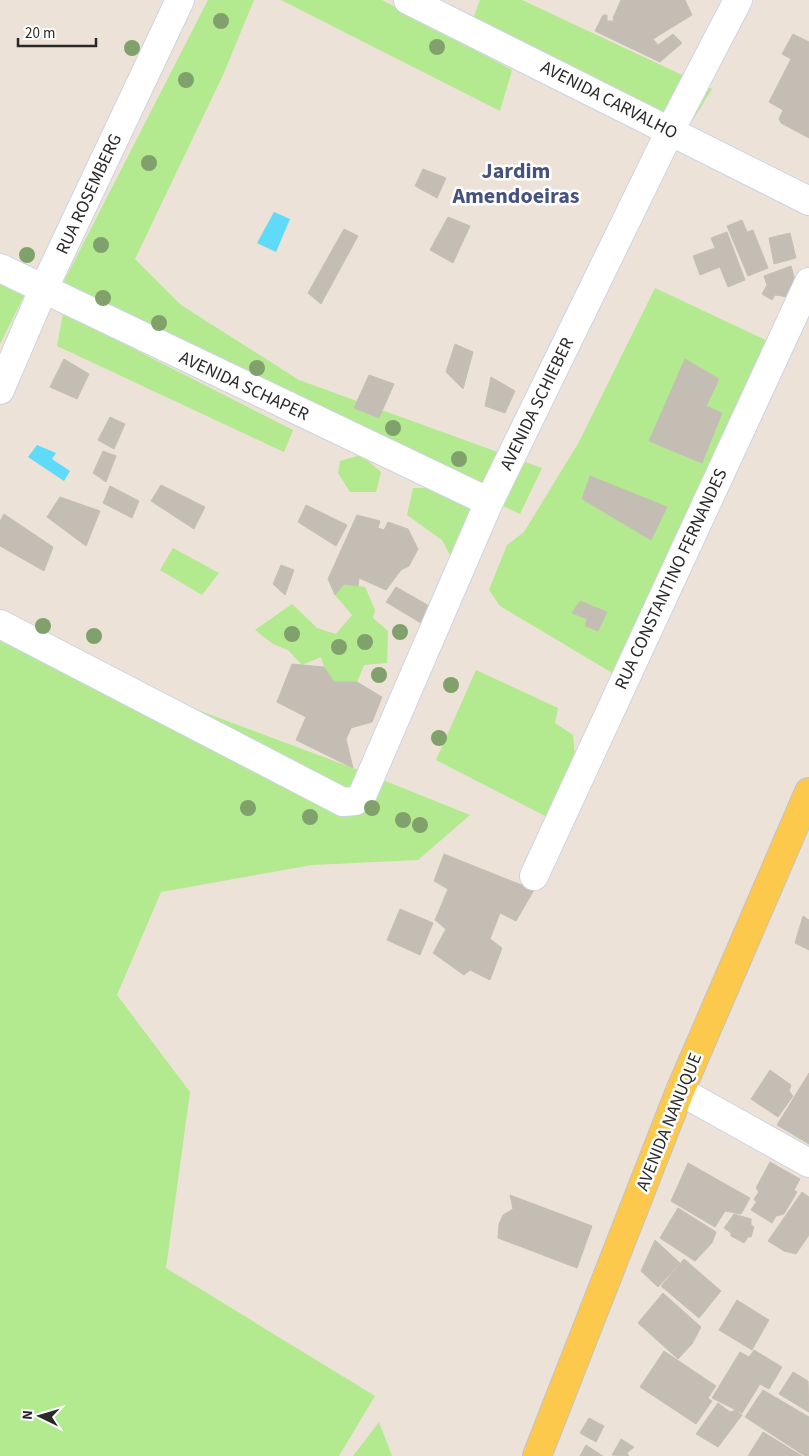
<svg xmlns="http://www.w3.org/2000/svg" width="809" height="1456" viewBox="0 0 809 1456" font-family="'Source Sans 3',sans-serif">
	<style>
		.green { fill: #b3e98f }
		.water { fill: #60daf9 }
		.building { fill: #c3bdb4; stroke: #c7bfb2 }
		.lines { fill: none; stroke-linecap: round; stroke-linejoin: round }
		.minor-casing { stroke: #cdd3e3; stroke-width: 30 }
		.major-casing { stroke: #c3c3c3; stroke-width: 30 }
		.minor { stroke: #fff; stroke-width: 28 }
		.major { stroke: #fdc94d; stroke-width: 28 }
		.tree { fill: #81a16c }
		.labels { text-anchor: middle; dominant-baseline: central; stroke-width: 5; stroke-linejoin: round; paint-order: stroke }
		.street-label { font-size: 18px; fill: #282828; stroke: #fff }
		.district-label { font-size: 22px; font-weight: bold; fill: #45527d; stroke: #fff }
	</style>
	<rect width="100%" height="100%" fill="#ece2d8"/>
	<g class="green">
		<path d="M208,0H254L223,75L135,259L181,305L299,380L542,468L520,514L59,291Z"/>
		<path d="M281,0H382L512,70L500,111Z"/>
		<path d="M480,0H522L712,89L686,131L472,22Z"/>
		<path d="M0,266L30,284L0,344Z"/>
		<path d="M655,288L772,343L614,674L500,606L489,590L507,545L524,532L579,442Z"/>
		<path d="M63,313L293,430L284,452L57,346Z"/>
		<path d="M361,455L381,472L376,492H350L338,473L340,461Z"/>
		<path d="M413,488H433L466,505L492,533L474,570L452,559L442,540L407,515Z"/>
		<path d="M173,548L219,573L202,595L160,570Z"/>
		<path d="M344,584L365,587L375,610L373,618L388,631L387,663L364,665L357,682H334L324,667L321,657L302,665L288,650L273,644L255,630L292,604L317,628L336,634L352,615L335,595Z"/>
		<path d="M0,636L353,768L470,815L418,860L312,865L161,892L117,995L190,1092L166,1268L375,1396L339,1456H0Z"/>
		<path d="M476,670L558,708L555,723L573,735L575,757L551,819L436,760Z"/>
		<path d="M379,1422L392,1456H353Z"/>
	</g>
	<g class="water">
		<path d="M274,212L290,219L276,252L257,243Z"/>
		<path d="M37,445L56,453L52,459L70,471L64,481L28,457Z"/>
	</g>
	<g class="building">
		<path d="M621,0H685L692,15L653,39L658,45L673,34L682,43L660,62L595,31L603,15H607V21H614L613,18Z"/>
		<path d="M793,34L809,42V138L781,123L779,119L783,110L769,102L791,59L782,54Z"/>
		<path d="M423,169L446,178L437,198L415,186Z"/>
		<path d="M448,217L470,226L453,263L430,250Z"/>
		<path d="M742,220L747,232L753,230L768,268L748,276L727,226Z"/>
		<path d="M344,229L358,236L321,304L308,293Z"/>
		<path d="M727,232L745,280L728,287L720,267L700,275L693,256L715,248L711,238Z"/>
		<path d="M790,233L796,258L774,264L769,238Z"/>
		<path d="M791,266L794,277L801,278L789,297L775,295L772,300L762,294L767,285L764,276Z"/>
		<path d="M455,344L473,352L463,389L446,372Z"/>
		<path d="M64,359L89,374L77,399L50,387Z"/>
		<path d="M685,359L719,379L706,406L722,413L702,463L649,441Z"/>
		<path d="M369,375L394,384L379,418L354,408Z"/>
		<path d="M491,377L515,391L505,413L485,406Z"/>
		<path d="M110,417L125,424L114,449L98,440Z"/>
		<path d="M103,451L116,456L106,482L93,473Z"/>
		<path d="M590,476L667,507L651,540L582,499Z"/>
		<path d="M161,485L205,507L194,529L151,501Z"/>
		<path d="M110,486L139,501L132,518L103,503Z"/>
		<path d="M60,497L100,511L86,546L47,517Z"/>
		<path d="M306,505L347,525L336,546L298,522Z"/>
		<path d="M4,514L53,547L44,571L0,546V521Z"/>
		<path d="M357,515L380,521L378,528L384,530L388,522L408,529L418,549L409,566L401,570L386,590L359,578L358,586L344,584L335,595L328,579Z"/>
		<path d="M281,565L294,570L285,595L273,584Z"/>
		<path d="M396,587L431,607L421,623L386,602Z"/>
		<path d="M580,601L607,612L598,631L585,626L587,619L572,613Z"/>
		<path d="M292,664L324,667L334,682H357L382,697L372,722L351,728L346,739L353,768L296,740L306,717L277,702Z"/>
		<path d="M444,854L534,890L516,921L500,913L490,939L502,948L490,980L470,970L464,975L433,953L446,929L435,920L448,889L434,881Z"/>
		<path d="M400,909L433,923L420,955L387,940Z"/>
		<path d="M803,916L809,920V950L795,943Z"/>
		<path d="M770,1070L791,1085L789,1091L793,1096L778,1117L751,1099Z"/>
		<path d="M809,1073V1144L777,1125Z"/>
		<path d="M770,1162L800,1179L794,1190L797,1192L784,1214L776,1216L772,1223L751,1210L757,1201H755L754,1199L759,1192L756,1188Z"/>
		<path d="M688,1163L750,1198L741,1214L725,1211L715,1227L671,1201Z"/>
		<path d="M802,1192L809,1197V1235L796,1254L784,1251L768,1241Z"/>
		<path d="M510,1195L592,1226L577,1268L498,1238L499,1224L503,1215L513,1209Z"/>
		<path d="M678,1208L716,1232L712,1243L695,1261L660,1238Z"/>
		<path d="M734,1214L751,1219V1225L754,1227L751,1237H748L744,1243L731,1236V1233L724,1228Z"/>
		<path d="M655,1240L680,1263L658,1287L641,1271Z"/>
		<path d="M684,1259L721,1291L699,1318L661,1286Z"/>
		<path d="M663,1293L701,1327L692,1344L678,1359L638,1323Z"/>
		<path d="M737,1300L769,1320L752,1350L719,1330Z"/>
		<path d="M754,1350L782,1367L769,1389L760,1384L742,1413L712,1398L740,1352L749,1357Z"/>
		<path d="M664,1351L716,1386L708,1398L712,1401L696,1424L640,1387Z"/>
		<path d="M793,1372L808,1381L809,1412L779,1394Z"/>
		<path d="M763,1390L809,1417V1456H805L745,1417Z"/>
		<path d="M718,1403L730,1412L736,1410L742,1415L718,1447L696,1434Z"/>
		<path d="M589,1418L604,1426L596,1442L580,1433Z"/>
		<path d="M763,1432L802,1456H748Z"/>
		<path d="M621,1439L634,1447L627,1453L629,1456L612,1455Z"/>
		<path d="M586,1445L603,1456H580Z"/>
	</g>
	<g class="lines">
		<defs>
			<g id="minor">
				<path d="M408,0L809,201"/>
				<path d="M0,268L489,502"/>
				<path d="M0,390L43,290L180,0"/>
				<path d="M0,624L343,802L355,801L362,796L489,502L670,131L738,0"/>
				<path d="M534,876L809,282"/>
				<path d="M680,1091L809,1163"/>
			</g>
			<path id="major" d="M537,1456L680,1091L809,792"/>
		</defs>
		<use href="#minor" class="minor-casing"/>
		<use href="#major" class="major-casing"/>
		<use href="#minor" class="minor"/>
		<use href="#major" class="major"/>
	</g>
	<g class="tree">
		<circle cx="221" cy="21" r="8"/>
		<circle cx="437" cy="47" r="8"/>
		<circle cx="132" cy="48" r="8"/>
		<circle cx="186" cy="80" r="8"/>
		<circle cx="149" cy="163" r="8"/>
		<circle cx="101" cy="245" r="8"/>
		<circle cx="27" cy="255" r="8"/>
		<circle cx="103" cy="298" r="8"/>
		<circle cx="159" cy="323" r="8"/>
		<circle cx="257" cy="368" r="8"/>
		<circle cx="393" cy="428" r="8"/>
		<circle cx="459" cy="459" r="8"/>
		<circle cx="43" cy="626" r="8"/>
		<circle cx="400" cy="632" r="8"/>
		<circle cx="292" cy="634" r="8"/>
		<circle cx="94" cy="636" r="8"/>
		<circle cx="365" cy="642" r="8"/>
		<circle cx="339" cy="647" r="8"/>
		<circle cx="379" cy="675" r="8"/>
		<circle cx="451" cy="685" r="8"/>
		<circle cx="439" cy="738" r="8"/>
		<circle cx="248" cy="808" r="8"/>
		<circle cx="372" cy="808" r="8"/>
		<circle cx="310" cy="817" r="8"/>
		<circle cx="403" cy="820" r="8"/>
		<circle cx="420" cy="825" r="8"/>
	</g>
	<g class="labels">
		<g class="street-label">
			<text transform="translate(609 100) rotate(27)">AVENIDA CARVALHO</text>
			<text transform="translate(89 194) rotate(-65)">RUA ROSEMBERG</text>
			<text transform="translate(244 386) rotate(25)">AVENIDA SCHAPER</text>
			<text transform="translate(537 404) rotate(-64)">AVENIDA SCHIEBER</text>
			<text transform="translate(671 579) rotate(-65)">RUA CONSTANTINO FERNANDES</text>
			<text transform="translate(669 1122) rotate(-68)">AVENIDA NANUQUE</text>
		</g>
		<g class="district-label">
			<text x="516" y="171">Jardim<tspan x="516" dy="25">Amendoeiras</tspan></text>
		</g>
	</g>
	<g transform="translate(40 1416) rotate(275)" stroke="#ffffff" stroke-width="4" paint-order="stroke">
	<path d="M0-4L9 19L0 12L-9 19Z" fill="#282828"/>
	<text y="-8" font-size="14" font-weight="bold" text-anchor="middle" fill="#282828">N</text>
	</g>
	<path d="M18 38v8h78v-8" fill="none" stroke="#282828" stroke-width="2.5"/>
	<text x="25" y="38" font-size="15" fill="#282828" stroke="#ffffff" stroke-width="4" paint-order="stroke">20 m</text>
</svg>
